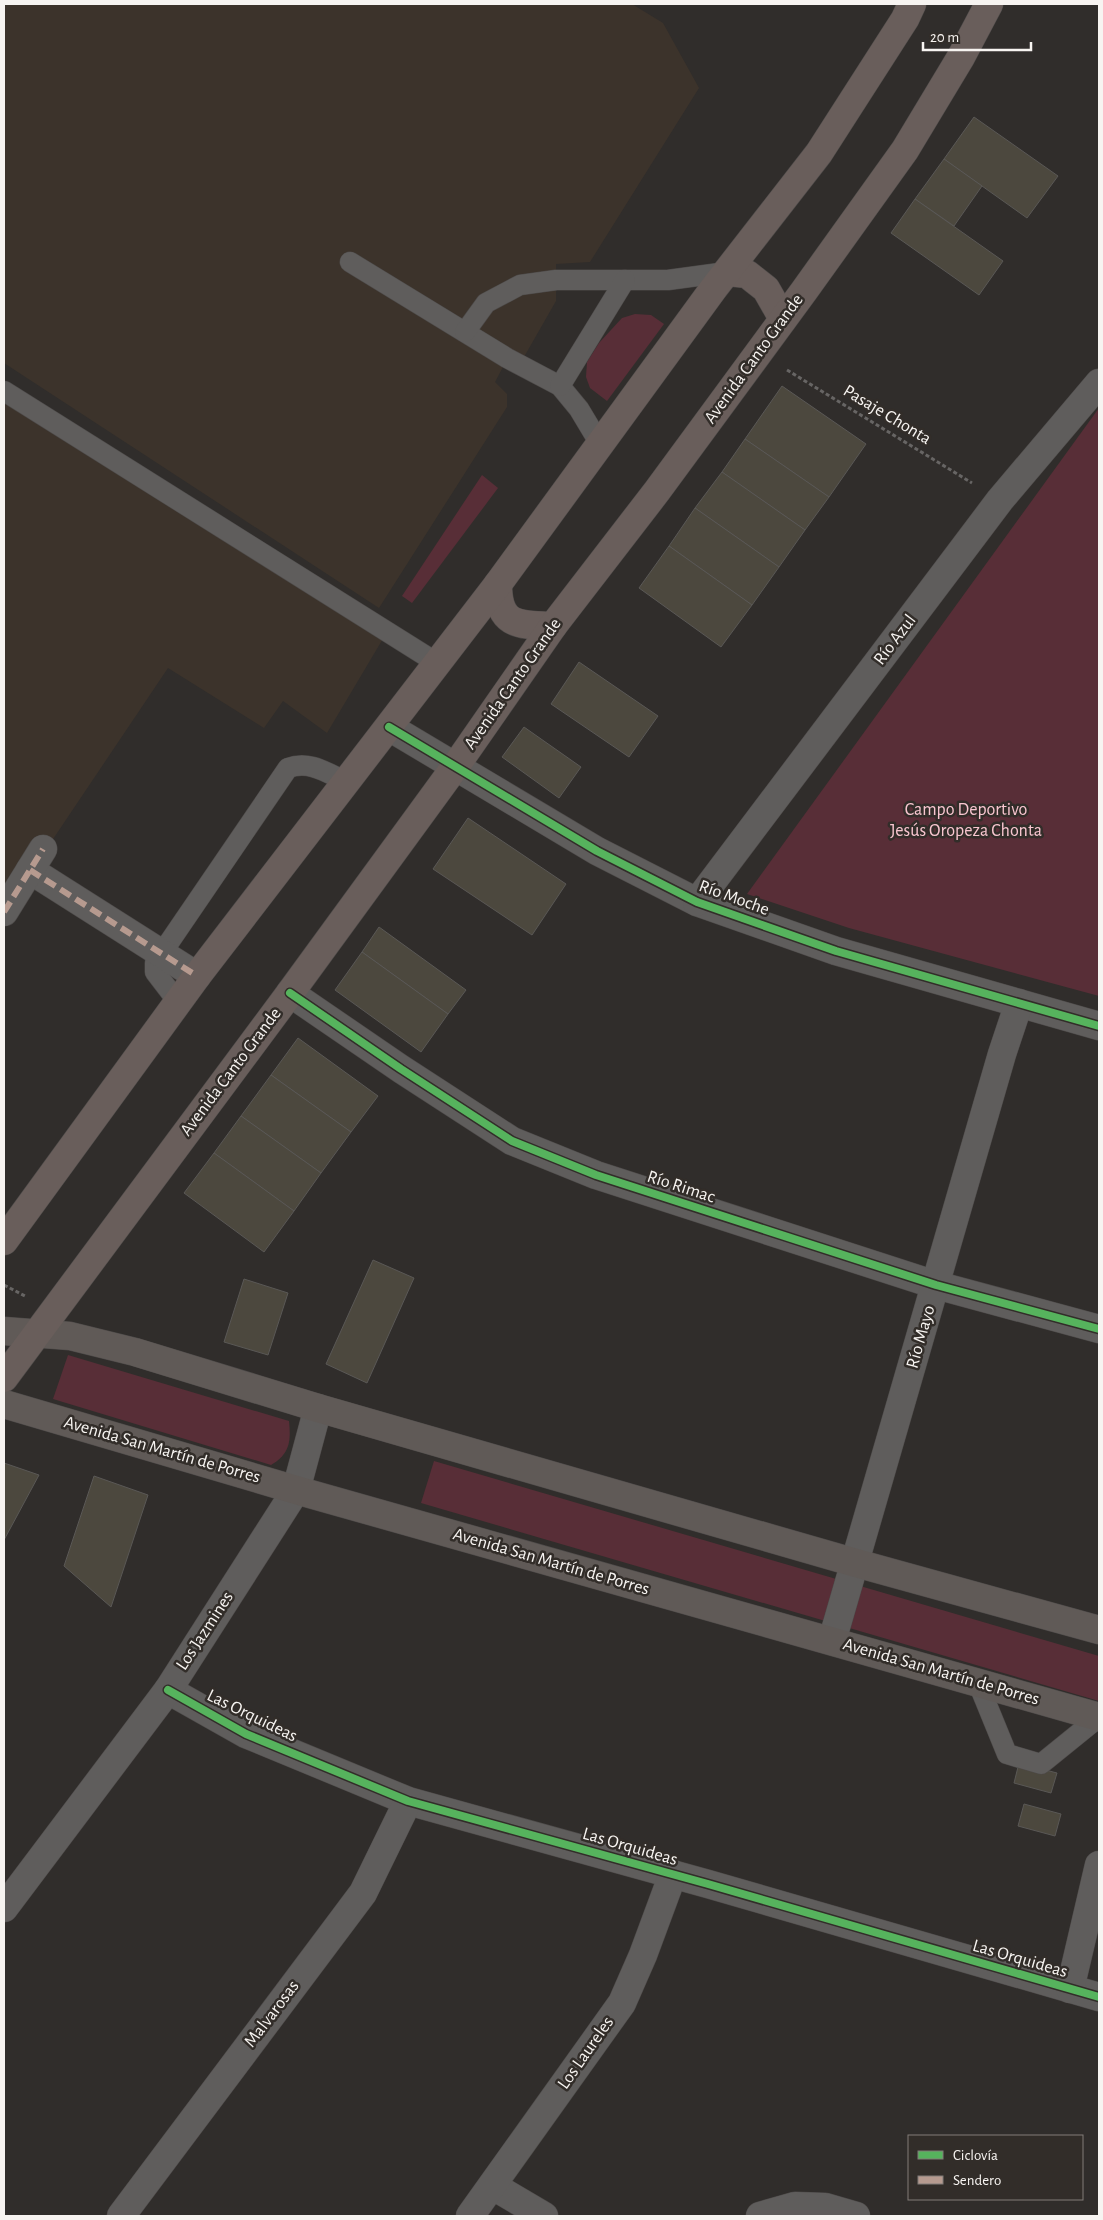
<svg xmlns="http://www.w3.org/2000/svg" width="1103" height="2220" viewBox="0 0 1103 2220" font-family="'Alegreya Sans',sans-serif">
	<style>
		.built { fill: #3c332b }
		.green { fill: #582e37 }
		.building { fill: #4c483e; stroke: #5a5856 }
		.lines { fill: none; stroke-linecap: round; stroke-linejoin: round }
		.service-casing { stroke: #4d4a49; stroke-width: 21 }
		.pedestrian-casing { stroke: #4d4a49; stroke-width: 29 }
		.minor-casing { stroke: #4d4a49; stroke-width: 29 }
		.secondary-casing { stroke: #4d4a49; stroke-width: 29 }
		.primary-casing { stroke: #4d4a49; stroke-width: 29 }
		.path { stroke: #676564; stroke-width: 3; stroke-dasharray: 4 2.5; stroke-linecap: butt }
		.service { stroke: #5f5d5c; stroke-width: 20 }
		.pedestrian { stroke: #5f5d5c; stroke-width: 28 }
		.minor { stroke: #5f5d5c; stroke-width: 28 }
		.secondary { stroke: #605a57; stroke-width: 28 }
		.primary { stroke: #695e5b; stroke-width: 28 }
		.quiet { stroke: #b69a8f; stroke-width: 6; stroke-dasharray: 12 6; stroke-linecap: butt }
		.cycleway-casing { stroke: #322d29; stroke-width: 11 }
		.cycleway { stroke: #56b35d; stroke-width: 8 }
		.labels { text-anchor: middle; dominant-baseline: central; stroke-width: 5; stroke-linejoin: round; paint-order: stroke }
		.street-label { font-size: 18px; fill: #f7f4f1; stroke: #322d29 }
		.park-label { font-size: 18px; fill: #f9c6d0; stroke: #322d29 }
	</style>
	<rect width="100%" height="100%" fill="#302d2b"/>
	<g class="built">
		<path d="M4,4H632L663,23L699,88L590,262L556,264V301L524,357L512,350L495,382L507,394V407L379,608L4,363Z"/>
		<path d="M4,394L384,637L327,733L283,701L264,728L168,668L4,912Z"/>
	</g>
	<g class="green">
		<path d="M635,314L651,315L664,324L607,401L590,388L586,377L587,362L599,343L622,318Z"/>
		<path d="M1099,408V996L849,928L747,894Z"/>
		<path d="M482,475L498,488L412,603L402,596Z"/>
		<path d="M68,1355L289,1421C291,1441 290,1454 271,1465L53,1399Z"/>
		<path d="M434,1461L1099,1656V1701L421,1503Z"/>
	</g>
	<g class="building">
		<path d="M974,117L1058,176L1027,218L944,159Z"/>
		<path d="M944,159L982,186L954,226L915,199Z"/>
		<path d="M915,199L1003,261L979,295L891,233Z"/>
		<path d="M782,386L866,444L829,497L745,439Z"/>
		<path d="M745,439L829,497L805,530L722,472Z"/>
		<path d="M722,472L805,530L779,567L695,508Z"/>
		<path d="M695,508L779,567L752,605L669,546Z"/>
		<path d="M669,546L752,605L721,647L639,588Z"/>
		<path d="M579,662L658,716L629,757L551,704Z"/>
		<path d="M524,727L581,767L559,798L502,757Z"/>
		<path d="M468,818L566,884L532,935L433,869Z"/>
		<path d="M379,927L466,990L448,1014L362,952Z"/>
		<path d="M362,952L448,1014L421,1052L335,990Z"/>
		<path d="M298,1038L378,1096L351,1132L271,1075Z"/>
		<path d="M271,1075L351,1132L321,1173L241,1116Z"/>
		<path d="M241,1116L321,1173L294,1211L214,1153Z"/>
		<path d="M214,1153L294,1211L264,1252L184,1193Z"/>
		<path d="M373,1260L414,1278L367,1383L326,1364Z"/>
		<path d="M244,1279L288,1293L268,1355L224,1342Z"/>
		<path d="M4,1463L39,1475L4,1540Z"/>
		<path d="M94,1476L148,1495L111,1607L64,1566Z"/>
		<path d="M1019,1763L1057,1773L1051,1793L1014,1783Z"/>
		<path d="M1024,1804L1061,1814L1055,1836L1018,1826Z"/>
	</g>
	<g class="lines">
		<defs>
			<g id="service">
				<path d="M350,262L507,358L560,386L579,409L600,444"/>
				<path d="M465,332L486,303L520,285L556,280H668L727,272"/>
				<path d="M560,386L625,280"/>
				<path d="M4,391L437,663"/>
				<path d="M178,1002L155,972V963L288,768C310,760 327,773 347,782"/>
				<path d="M978,1683L1007,1754L1041,1764L1099,1717"/>
			</g>
			<g id="pedestrian">
				<path d="M30,870L197,976"/>
				<path d="M4,912L43,849"/>
			</g>
			<g id="minor">
				<path d="M389,727L597,851L697,902L836,951L1099,1026"/>
				<path d="M697,902L1000,500L1099,383"/>
				<path d="M290,993L401,1069L512,1141L596,1175L936,1285L1099,1329"/>
				<path d="M832,1641L1002,1054L1019,1003"/>
				<path d="M168,1690L246,1734L408,1801L708,1884L1099,1997"/>
				<path d="M4,1908L168,1690L296,1490L318,1408"/>
				<path d="M1070,1989L1099,1865"/>
				<path d="M493,2186L544,2216"/>
				<path d="M121,2216L363,1893L408,1801"/>
				<path d="M470,2216L622,2003L643,1955L673,1874"/>
				<path d="M760,2216L795,2206L825,2207L856,2216"/>
			</g>
			<g id="secondary">
				<path d="M4,1331L70,1336L135,1352L318,1408L856,1563L1099,1630"/>
				<path d="M4,1404L296,1490L1099,1717"/>
			</g>
			<g id="primary">
				<path d="M727,272L747,274L766,289L783,319"/>
				<path d="M498,584C498,626 518,625 553,626"/>
				<path d="M4,1241L197,976L498,584L714,288L819,153L905,19L912,4"/>
				<path d="M4,1378L290,993L455,767L553,626L657,491L804,291L905,150L961,57L989,4"/>
			</g>
		</defs>
		<use href="#service" class="service-casing"/>
		<use href="#pedestrian" class="pedestrian-casing"/>
		<use href="#minor" class="minor-casing"/>
		<use href="#secondary" class="secondary-casing"/>
		<use href="#primary" class="primary-casing"/>
		<g class="path">
			<path d="M787,370L972,483"/>
			<path d="M4,1285L25,1296"/>
		</g>
		<use href="#service" class="service"/>
		<use href="#pedestrian" class="pedestrian"/>
		<use href="#minor" class="minor"/>
		<use href="#secondary" class="secondary"/>
		<use href="#primary" class="primary"/>
		<g class="quiet">
			<path d="M30,870L197,976"/>
			<path d="M4,912L43,849"/>
		</g>
		<defs>
			<g id="cycleway">
				<path d="M389,727L597,851L697,902L836,951L1099,1026"/>
				<path d="M290,993L401,1069L512,1141L596,1175L936,1285L1099,1329"/>
				<path d="M168,1690L246,1734L408,1801L708,1884L1099,1997"/>
			</g>
		</defs>
		<use href="#cycleway" class="cycleway-casing"/>
		<use href="#cycleway" class="cycleway"/>
	</g>
	<g class="labels">
		<g class="street-label">
			<text transform="translate(754 359) rotate(-54)">Avenida Canto Grande</text>
			<text transform="translate(887 415) rotate(31)">Pasaje Chonta</text>
			<text transform="translate(895 640) rotate(-53)">Río Azul</text>
			<text transform="translate(513 684) rotate(-55)">Avenida Canto Grande</text>
			<text transform="translate(734 898) rotate(20)">Río Moche</text>
			<text transform="translate(231 1072) rotate(-53)">Avenida Canto Grande</text>
			<text transform="translate(681 1187) rotate(18)">Río Rimac</text>
			<text transform="translate(921 1337) rotate(-74)">Río Mayo</text>
			<text transform="translate(162 1450) rotate(16)">Avenida San Martín de Porres</text>
			<text transform="translate(551 1562) rotate(16)">Avenida San Martín de Porres</text>
			<text transform="translate(205 1631) rotate(-57)">Los Jazmines</text>
			<text transform="translate(941 1672) rotate(16)">Avenida San Martín de Porres</text>
			<text transform="translate(252 1716) rotate(26)">Las Orquideas</text>
			<text transform="translate(630 1847) rotate(16)">Las Orquideas</text>
			<text transform="translate(1020 1959) rotate(16)">Las Orquideas</text>
			<text transform="translate(272 2014) rotate(-53)">Malvarosas</text>
			<text transform="translate(586 2053) rotate(-55)">Los Laureles</text>
		</g>
		<g class="park-label">
			<text x="966" y="810">Campo Deportivo<tspan x="966" dy="21">Jesús Oropeza Chonta</tspan></text>
		</g>
	</g>
	<rect width="1103" height="2220" fill="none" stroke="#f7f4f1" stroke-width="10"/>
	<rect x="908" y="2135" width="175" height="65" fill="#322d29" stroke="#817d79"/>
	<rect x="918" y="2151" width="25" height="8" fill="#56b35d" stroke="#817d79"/>
	<text x="953" y="2160" font-size="15" fill="#f7f4f1">Ciclovía</text>
	<rect x="918" y="2176" width="25" height="8" fill="#b69a8f" stroke="#817d79"/>
	<text x="953" y="2185" font-size="15" fill="#f7f4f1">Sendero</text>
	<path d="M923 42v8h108v-8" fill="none" stroke="#f7f4f1" stroke-width="2.5"/>
	<text x="930" y="42" font-size="15" fill="#f7f4f1" stroke="#322d29" stroke-width="4" paint-order="stroke">20 m</text>
</svg>
